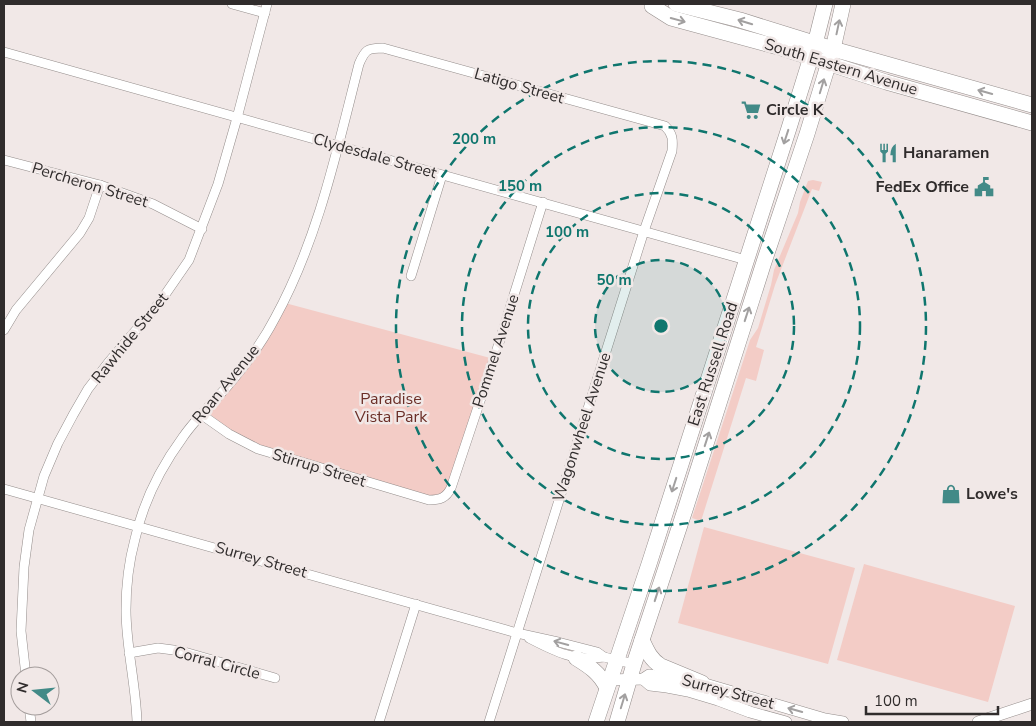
<svg xmlns="http://www.w3.org/2000/svg" width="1036" height="726" viewBox="0 0 1036 726" font-family="'Nunito Sans',sans-serif">
	<style>
		.green { fill: #f3ccc6 }
		.lines { fill: none; stroke-linecap: round; stroke-linejoin: round }
		.minor-casing { stroke: #948d8b; stroke-width: 10 }
		.tertiary-casing { stroke: #948d8b; stroke-width: 12 }
		.primary-casing { stroke: #948d8b; stroke-width: 16 }
		.minor { stroke: #fff; stroke-width: 9 }
		.tertiary { stroke: #fff; stroke-width: 11 }
		.primary { stroke: #fff; stroke-width: 15 }
		.oneway { stroke: #a2a0a0 }
		.ring { fill: none; stroke: #0f766e; stroke-width: 2.5; stroke-dasharray: 9 6 }
		.labels { text-anchor: middle; dominant-baseline: central; stroke-width: 5; stroke-linejoin: round; paint-order: stroke }
		.street-label { font-size: 16px; fill: #302c2c; stroke: #f1e8e7 }
		.poi-label { font-size: 16px; font-weight: bold; fill: #302c2c; stroke: #f1e8e7; text-anchor: start }
		.park-label { font-size: 16px; fill: #6a2e27; stroke: #f1e8e7 }
		.centre { fill: #0f766e; stroke: #f1e8e7; stroke-width: 2.5 }
		.ring-label { font-size: 15px; text-anchor: middle; font-weight: bold; fill: #0f766e; stroke: #f1e8e7; stroke-width: 5; stroke-linejoin: round; paint-order: stroke }
	</style>
	<rect width="100%" height="100%" fill="#f1e8e7"/>
	<g class="green">
		<path d="M813,180L822,182L819,191L812,189L775,285L756,347L764,350L756,381L746,378L701,521L692,518L750,340L758,328L771,285L774,270L798,213L800,202L808,181Z"/>
		<path d="M285,303L494,359L451,492L438,499L282,455L236,435L206,411Z"/>
		<path d="M704,527L855,568L828,664L678,623Z"/>
		<path d="M864,564L1015,606L988,702L837,660Z"/>
	</g>
	<g class="lines">
		<defs>
			<g id="minor">
				<path d="M232,4L265,13"/>
				<path d="M4,52L746,260"/>
				<path d="M4,160L100,185L153,204L202,229"/>
				<path d="M411,276L442,175"/>
				<path d="M4,330L16,310L80,233L89,218L100,185"/>
				<path d="M202,415L229,434L258,449L429,500C440,500 446,498 451,488L494,359L543,202"/>
				<path d="M4,489L517,633L558,642L597,652L604,657L634,664"/>
				<path d="M529,638C556,652 573,661 604,657"/>
				<path d="M129,653L158,648L181,651L275,678"/>
				<path d="M26,676L21,631L24,567L29,530L44,476L58,443L73,415L88,389L108,363L160,302L189,260L218,184L237,118L267,4"/>
				<path d="M29,706L31,722"/>
				<path d="M137,722C136,685 126,647 126,610C126,586 129,561 135,539C143,503 161,467 183,437C198,415 219,398 235,377C250,359 264,339 275,318C318,240 337,150 359,64C365,50 367,48 383,48L665,126C673,134 673,140 672,151L644,231L489,722"/>
				<path d="M379,722L416,604"/>
			</g>
			<g id="tertiary">
				<path d="M643,679L650,685L667,687L688,691L718,700L750,712L786,722"/>
				<path d="M610,680L643,679L649,675L679,679"/>
				<path d="M695,681L825,719L843,722"/>
				<path d="M978,722L1032,704"/>
			</g>
			<g id="primary">
				<path d="M676,4L740,20L833,49L1032,105"/>
				<path d="M652,6L671,18L778,47L886,82L1032,123"/>
				<path d="M642,640C647,651 651,660 661,666L702,683"/>
				<path d="M576,658C589,666 600,673 607,688"/>
				<path d="M596,722L649,564L789,128L815,44L825,4"/>
				<path d="M617,722L634,664L685,510L764,262L807,134L833,49L843,4"/>
			</g>
		</defs>
		<use href="#minor" class="minor-casing"/>
		<use href="#tertiary" class="tertiary-casing"/>
		<use href="#primary" class="primary-casing"/>
		<use href="#minor" class="minor"/>
		<use href="#tertiary" class="tertiary"/>
		<use href="#primary" class="primary"/>
	</g>
	<defs><path id="oneway-shaft" d="M-6 0H5M1.5-3L5.5 0L1.5 3" fill="none" stroke-width="1.6" stroke-linecap="round" stroke-linejoin="round" transform="scale(1.25)"/></defs>
	<g class="oneway">
		<use href="#oneway-shaft" transform="translate(678 20) rotate(15)"/>
		<use href="#oneway-shaft" transform="translate(745 22) rotate(-163)"/>
		<use href="#oneway-shaft" transform="translate(838 27) rotate(-78)"/>
		<use href="#oneway-shaft" transform="translate(822 86) rotate(-73)"/>
		<use href="#oneway-shaft" transform="translate(985 92) rotate(-164)"/>
		<use href="#oneway-shaft" transform="translate(786 137) rotate(108)"/>
		<use href="#oneway-shaft" transform="translate(747 314) rotate(-72)"/>
		<use href="#oneway-shaft" transform="translate(707 439) rotate(-72)"/>
		<use href="#oneway-shaft" transform="translate(674 485) rotate(108)"/>
		<use href="#oneway-shaft" transform="translate(657 594) rotate(-72)"/>
		<use href="#oneway-shaft" transform="translate(561 643) rotate(-165)"/>
		<use href="#oneway-shaft" transform="translate(623 701) rotate(-73)"/>
		<use href="#oneway-shaft" transform="translate(795 710) rotate(-164)"/>
	</g>
	<circle cx="661" cy="326" r="66" fill="#0f766e" fill-opacity=".12"/>
	<g class="ring">
		<circle cx="661" cy="326" r="66"/>
		<circle cx="661" cy="326" r="133"/>
		<circle cx="661" cy="326" r="199"/>
		<circle cx="661" cy="326" r="265"/>
	</g>
	<defs>
		<symbol id="supermarket-bare" viewBox="-9 -9 18 18"><path d="M-6-5.5h2.5l.6 2H6L4.5 2H-2.5L-4.4-4H-6ZM-1.5 3.2a1.3 1.3 0 1 0 .1 0ZM3 3.2a1.3 1.3 0 1 0 .1 0Z" fill="#428a87" stroke="#f1e8e7" stroke-width="2.5" paint-order="stroke"/></symbol>
		<symbol id="restaurant-bare" viewBox="-9 -9 18 18"><path d="M-5-6h1v4h1v-4h1v4h1v-4h1v5L-1.5 .5V6h-2V.5L-5-1ZM5-6V6H3V1.5H1.5Q1.5-4 5-6Z" fill="#428a87" stroke="#f1e8e7" stroke-width="2.5" paint-order="stroke"/></symbol>
		<symbol id="civic-bare" viewBox="-9 -9 18 18"><path d="M-.6-6.5H3V-4.5H.6V-3L4-1V1h2V6H-6V1h2V-1L-.6-3ZM-1.2 2.5V6h2.4V2.5Z" fill="#428a87" stroke="#f1e8e7" stroke-width="2.5" paint-order="stroke"/></symbol>
		<symbol id="shop-bare" viewBox="-9 -9 18 18"><path d="M-5-2.5h2.3a2.7 3.5 0 0 1 5.4 0H5L5.5 6h-11ZM-1.5-2.5h3a1.5 2.3 0 0 0-3 0Z" fill="#428a87" stroke="#f1e8e7" stroke-width="2.5" paint-order="stroke"/></symbol>
	</defs>
	<g fill-rule="evenodd">
		<use href="#supermarket-bare" x="737" y="96" width="28" height="28"/>
		<use href="#restaurant-bare" x="874" y="139" width="28" height="28"/>
		<use href="#civic-bare" x="970" y="173" width="28" height="28"/>
		<use href="#shop-bare" x="937" y="480" width="28" height="28"/>
	</g>
	<g class="labels">
		<g class="street-label">
			<text transform="translate(841 67) rotate(17)">South Eastern Avenue</text>
			<text transform="translate(519 86) rotate(16)">Latigo Street</text>
			<text transform="translate(375 156) rotate(16)">Clydesdale Street</text>
			<text transform="translate(90 185) rotate(17)">Percheron Street</text>
			<text transform="translate(130 338) rotate(-51)">Rawhide Street</text>
			<text transform="translate(496 351) rotate(-72)">Pommel Avenue</text>
			<text transform="translate(713 364) rotate(-72)">East Russell Road</text>
			<text transform="translate(226 384) rotate(-51)">Roan Avenue</text>
			<text transform="translate(582 427) rotate(-72)">Wagonwheel Avenue</text>
			<text transform="translate(319 468) rotate(17)">Stirrup Street</text>
			<text transform="translate(261 560) rotate(16)">Surrey Street</text>
			<text transform="translate(217 663) rotate(15)">Corral Circle</text>
			<text transform="translate(728 692) rotate(15)">Surrey Street</text>
		</g>
		<g class="poi-label">
			<text x="766" y="110">Circle K</text>
			<text x="903" y="153">Hanaramen</text>
			<text x="969" y="187" text-anchor="end">FedEx Office</text>
			<text x="966" y="494">Lowe's</text>
		</g>
		<g class="park-label">
			<text x="391" y="399">Paradise<tspan x="391" dy="18">Vista Park</tspan></text>
		</g>
	</g>
	<circle cx="661" cy="326" r="8" class="centre"/>
	<g class="ring-label">
		<text x="474" y="144">200 m</text>
		<text x="520" y="191">150 m</text>
		<text x="567" y="237">100 m</text>
		<text x="614" y="285">50 m</text>
	</g>
	<rect width="1036" height="726" fill="none" stroke="#302c2c" stroke-width="10"/>
	<g transform="translate(35 691) rotate(286)"><circle r="24" fill="#f1e8e7" stroke="#a49d9c"/>
	<path d="M0-4L9 19L0 12L-9 19Z" fill="#428a87"/>
	<text y="-8" font-size="14" font-weight="bold" text-anchor="middle" fill="#302c2c">N</text>
	</g>
	<path d="M866 706v8h132v-8" fill="none" stroke="#302c2c" stroke-width="2.5"/>
	<text x="874" y="706" font-size="15" fill="#302c2c" stroke="#f1e8e7" stroke-width="4" paint-order="stroke">100 m</text>
</svg>
